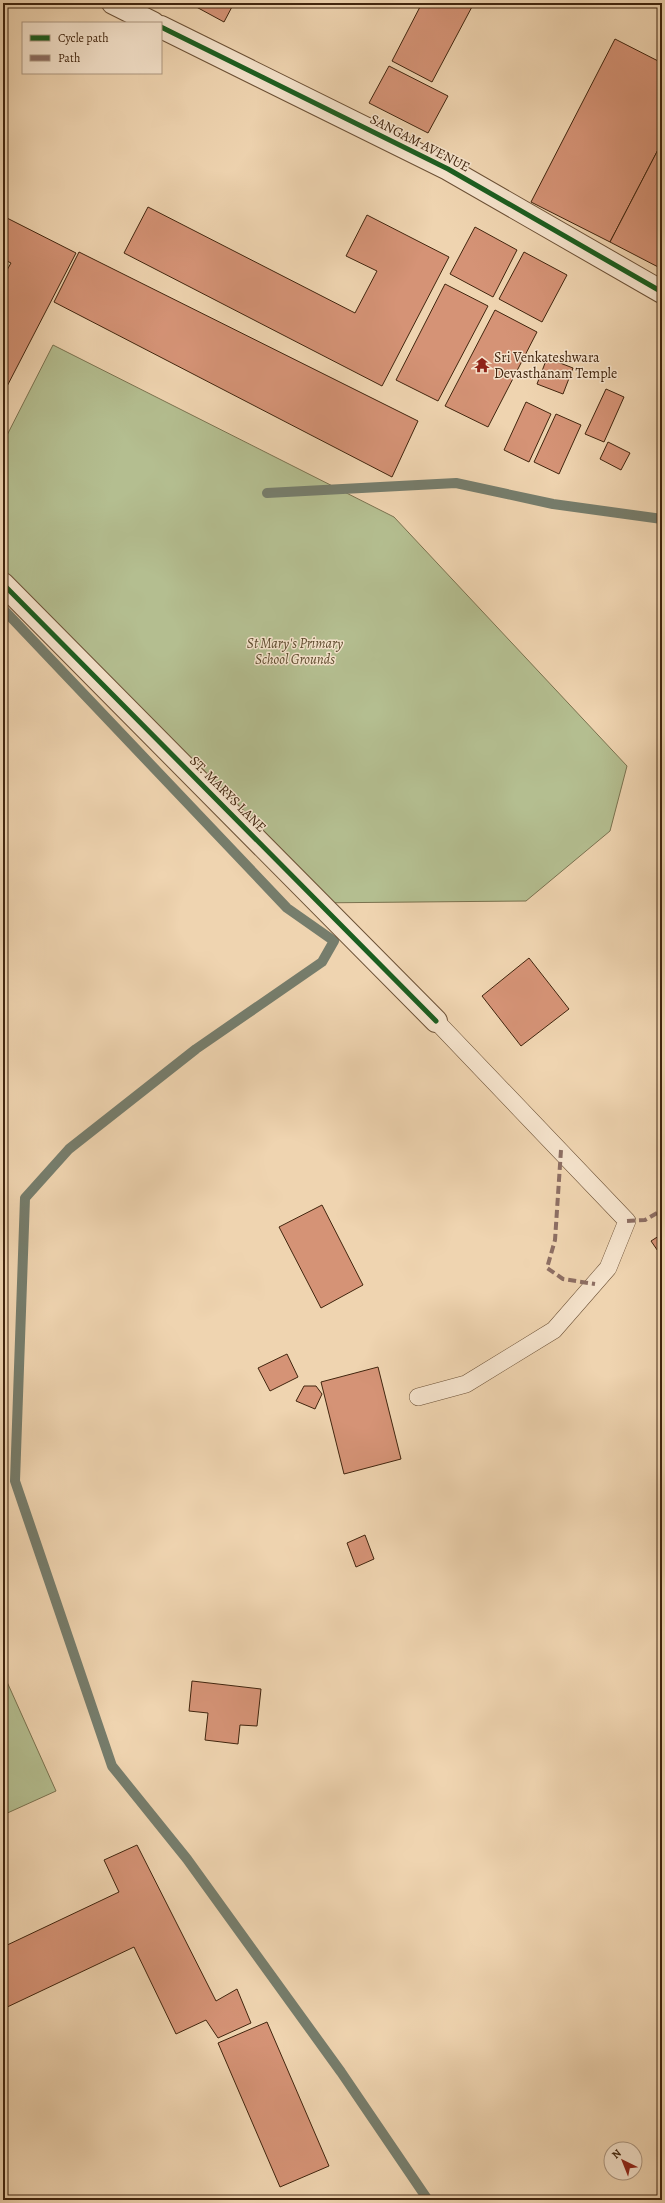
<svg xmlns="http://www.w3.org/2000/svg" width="665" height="2203" viewBox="0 0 665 2203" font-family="Alegreya,serif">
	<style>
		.green { fill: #b4be90; stroke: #7a724f }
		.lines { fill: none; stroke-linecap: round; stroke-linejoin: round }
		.stream { stroke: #767d6c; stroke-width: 10 }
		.building { fill: #d59376; stroke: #41250e }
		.service-casing { stroke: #6c5136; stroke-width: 18 }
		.minor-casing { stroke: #6c5136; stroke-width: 24 }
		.service { stroke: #f5e3cc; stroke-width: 17 }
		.minor { stroke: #f5e3cc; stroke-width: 22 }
		.quiet { stroke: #8d6e63; stroke-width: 4; stroke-dasharray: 8 4; stroke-linecap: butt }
		.cycleway-casing { stroke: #f5e3cc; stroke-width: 8 }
		.cycleway { stroke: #1b5e20; stroke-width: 5 }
		.labels { text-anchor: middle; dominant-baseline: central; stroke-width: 3; stroke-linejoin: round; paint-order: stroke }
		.street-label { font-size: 14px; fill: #41250e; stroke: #f5e3cc }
		.poi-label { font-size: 14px; fill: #41250e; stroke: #f5e3cc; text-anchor: start }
		.park-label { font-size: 14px; font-style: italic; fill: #5e4b2e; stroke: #f5e3cc }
	</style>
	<rect width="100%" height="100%" fill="#efd4b0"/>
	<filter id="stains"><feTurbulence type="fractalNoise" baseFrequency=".005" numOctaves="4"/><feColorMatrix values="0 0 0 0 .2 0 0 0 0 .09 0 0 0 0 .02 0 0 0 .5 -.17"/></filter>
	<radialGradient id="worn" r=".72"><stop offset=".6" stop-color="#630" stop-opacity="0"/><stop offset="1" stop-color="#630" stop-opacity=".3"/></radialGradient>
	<g class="green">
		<path d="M53,345L394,517L627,766L610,831L526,901L308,903L3,585V443Z"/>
		<path d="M3,1673L56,1791L3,1815Z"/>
	</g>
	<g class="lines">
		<g class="stream">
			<path d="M267,493L456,483L553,504L662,519"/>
			<path d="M3,609L287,908L334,941L322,962L196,1049L69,1149L25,1198L15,1481L112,1766L187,1859L341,2072L428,2200"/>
		</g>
	</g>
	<g class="building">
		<path d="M189,3H234L224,22Z"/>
		<path d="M422,3H474L432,82L392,61Z"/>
		<path d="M615,39L662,63V142L610,242L531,202Z"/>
		<path d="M389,66L448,96L428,133L369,103Z"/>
		<path d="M662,142V269L610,242Z"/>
		<path d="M148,207L355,313L377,271L346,256L367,215L449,257L382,386L124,253Z"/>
		<path d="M3,216L76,253L3,394V277L11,263L3,259Z"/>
		<path d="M475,227L517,250L493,297L450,274Z"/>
		<path d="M79,252L418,421L392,477L54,302Z"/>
		<path d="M524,252L567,275L542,322L499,299Z"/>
		<path d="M445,284L488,306L438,401L396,380Z"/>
		<path d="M495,310L537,332L488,427L445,406Z"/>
		<path d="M547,358L573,368L563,394L537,384Z"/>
		<path d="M606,389L624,397L604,442L585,434Z"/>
		<path d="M526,402L551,414L529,462L504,450Z"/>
		<path d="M556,414L581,425L559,474L534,462Z"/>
		<path d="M608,442L630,453L621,470L600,459Z"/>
		<path d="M529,958L569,1009L521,1046L482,996Z"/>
		<path d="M322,1205L363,1285L321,1308L279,1227Z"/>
		<path d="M662,1234V1257L651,1241Z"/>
		<path d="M287,1354L298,1377L270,1391L258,1368Z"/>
		<path d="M378,1367L401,1459L344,1474L321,1382Z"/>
		<path d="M304,1386H316L322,1394L315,1409L296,1401Z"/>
		<path d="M365,1535L374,1559L356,1567L347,1543Z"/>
		<path d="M192,1681L261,1689L257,1726L240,1725L238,1744L205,1740L208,1713L189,1711Z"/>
		<path d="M137,1845L216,2001L237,1989L251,2023L218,2038L206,2020L176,2034L134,1947L3,2009V1947L119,1892L104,1860Z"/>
		<path d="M267,2022L329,2166L280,2187L218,2043Z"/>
	</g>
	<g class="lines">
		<defs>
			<path id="service" d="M418,1397L466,1384L554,1330L608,1268L627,1221L436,1021"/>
			<g id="minor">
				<path d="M113,3L153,23"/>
				<path d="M161,27L448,169L662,292"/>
				<path d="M3,584L436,1021"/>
			</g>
		</defs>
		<use href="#service" class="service-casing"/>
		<use href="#minor" class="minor-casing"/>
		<use href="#service" class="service"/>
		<use href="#minor" class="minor"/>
		<g class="quiet">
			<path d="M561,1150L555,1240L547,1268L563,1279L595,1284"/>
			<path d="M627,1221L645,1220L662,1210"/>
		</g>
		<defs>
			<g id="cycleway">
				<path d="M161,27L448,169L662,292"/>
				<path d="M3,584L436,1021"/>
			</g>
		</defs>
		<use href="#cycleway" class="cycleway-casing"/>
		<use href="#cycleway" class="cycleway"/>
	</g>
	<defs>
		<symbol id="temple-bare" viewBox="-9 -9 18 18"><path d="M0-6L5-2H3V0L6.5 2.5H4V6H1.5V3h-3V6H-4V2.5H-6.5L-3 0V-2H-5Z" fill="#8f2418" stroke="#f5e3cc" stroke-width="2.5" paint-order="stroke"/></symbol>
	</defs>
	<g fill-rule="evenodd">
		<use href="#temple-bare" x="471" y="354" width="22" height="22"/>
	</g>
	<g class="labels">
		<g class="street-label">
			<text transform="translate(420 143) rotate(27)">SANGAM AVENUE</text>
			<text transform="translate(228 794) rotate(45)">ST. MARYS LANE</text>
		</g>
		<g class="poi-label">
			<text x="494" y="357">Sri Venkateshwara<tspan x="494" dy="16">Devasthanam Temple</tspan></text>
		</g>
		<g class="park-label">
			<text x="295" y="643">St Mary's Primary<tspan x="295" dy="16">School Grounds</tspan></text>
		</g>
	</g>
	<rect width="665" height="2203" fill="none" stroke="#efd4b0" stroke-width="16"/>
	<rect x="4" y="4" width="657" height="2195" fill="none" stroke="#41250e" stroke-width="2"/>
	<rect x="8" y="8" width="649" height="2187" fill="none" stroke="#41250e"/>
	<rect x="22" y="22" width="140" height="52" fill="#f5e3cc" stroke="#ad9780"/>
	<rect x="30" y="35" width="20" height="6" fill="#1b5e20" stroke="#ad9780"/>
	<text x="58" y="42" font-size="12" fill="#41250e">Cycle path</text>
	<rect x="30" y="55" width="20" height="6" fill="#8d6e63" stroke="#ad9780"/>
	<text x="58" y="62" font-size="12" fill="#41250e">Path</text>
	<g transform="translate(623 2161) rotate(317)"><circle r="19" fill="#f5e3cc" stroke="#ad9780"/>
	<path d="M0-3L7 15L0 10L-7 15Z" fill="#8f2418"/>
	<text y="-6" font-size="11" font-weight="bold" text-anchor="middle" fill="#41250e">N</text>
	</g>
	<rect width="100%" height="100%" filter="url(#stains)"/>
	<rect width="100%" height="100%" fill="url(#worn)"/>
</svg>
